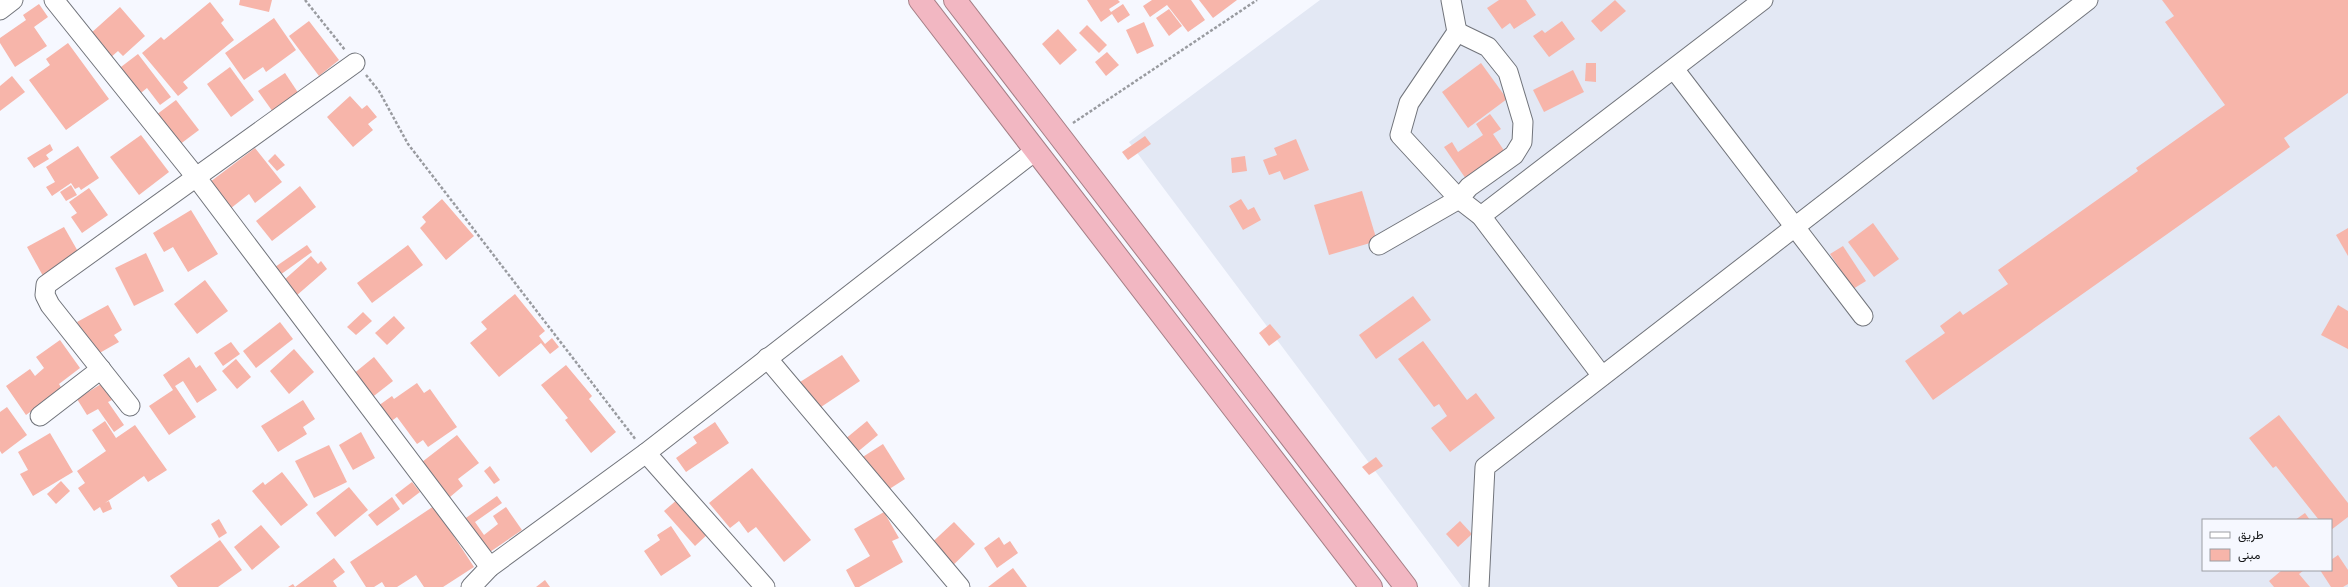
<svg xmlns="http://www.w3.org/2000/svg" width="2348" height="587" viewBox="0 0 2348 587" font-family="'PT Sans',Vazirmatn,sans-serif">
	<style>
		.built { fill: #e3e8f4; fill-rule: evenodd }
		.building { fill: #f7b5aa }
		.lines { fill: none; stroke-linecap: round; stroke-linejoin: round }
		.minor-casing { stroke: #71747b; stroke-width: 21 }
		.highway-casing { stroke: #a47f86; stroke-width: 24 }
		.path { stroke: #999ba0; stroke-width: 2.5; stroke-dasharray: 3 2; stroke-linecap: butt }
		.minor { stroke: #fff; stroke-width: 19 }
		.highway { stroke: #f2b7c2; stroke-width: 22 }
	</style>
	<rect width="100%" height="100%" fill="#f6f8ff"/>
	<path class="built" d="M1320,0H2348V587H1462L1129,142ZM2203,520H2331V570H2203Z"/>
	<g class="building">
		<path d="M240,0H272L269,12L239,5Z"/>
		<path d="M1087,0H1118L1120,2L1109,9L1111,12L1123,4L1130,15L1118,23L1112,14L1101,22Z"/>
		<path d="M1152,0H1191L1205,20L1188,32L1167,5L1150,17L1143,6Z"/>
		<path d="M1199,0H1237L1213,18Z"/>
		<path d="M1499,0H1526L1536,15L1514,29L1510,23L1502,29L1487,8Z"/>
		<path d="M1615,0L1626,11L1601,32L1591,21Z"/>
		<path d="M2162,0H2348V93L2284,138L2290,147L1933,400L1905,361L1945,333L1940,326L1960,311L1963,315L2008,284L1998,270L2138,171L2136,168L2225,105L2165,22L2174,16Z"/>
		<path d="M210,2L224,20L221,23L234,40L183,82L188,88L178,96L142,53L161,37L164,40Z"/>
		<path d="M39,4L48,17L34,27L47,46L15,67L0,43V38L26,20L23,15Z"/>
		<path d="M120,7L145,36L123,56L118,51L110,58L90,34Z"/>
		<path d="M1169,9L1182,26L1169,36L1156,18Z"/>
		<path d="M274,18L296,50L266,72L263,67L244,80L225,53Z"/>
		<path d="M309,21L339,60L319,76L289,36Z"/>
		<path d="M1562,21L1575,39L1549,57L1533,36L1542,30L1545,33Z"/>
		<path d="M1144,22L1154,46L1137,54L1126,30Z"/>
		<path d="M1087,25L1107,45L1099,53L1079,33Z"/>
		<path d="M1058,29L1077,50L1060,65L1042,44Z"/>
		<path d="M68,43L109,99L66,130L29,80L50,65L46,59Z"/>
		<path d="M1107,52L1119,65L1106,76L1095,62Z"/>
		<path d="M138,54L171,97L160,105L147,88L137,96L117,70Z"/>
		<path d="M1481,63L1507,99L1468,128L1442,92Z"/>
		<path d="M1586,63H1596V82L1585,81Z"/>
		<path d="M230,67L254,100L231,117L207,84Z"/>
		<path d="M1573,70L1584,92L1544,112L1533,90Z"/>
		<path d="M285,73L299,94L273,112L258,91Z"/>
		<path d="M12,76L25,92L0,111V86Z"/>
		<path d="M350,96L362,109L367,105L377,117L368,124L373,130L353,147L327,117Z"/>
		<path d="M176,100L199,130L175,148L152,118Z"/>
		<path d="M1490,114L1501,129L1493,134L1505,152L1466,179L1444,147L1452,142L1458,152L1483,135L1476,124Z"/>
		<path d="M141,135L169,172L139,195L110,157Z"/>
		<path d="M1145,136L1151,144L1128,160L1122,152Z"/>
		<path d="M1296,139L1309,170L1284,180L1280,171L1269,175L1263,160L1277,155L1274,148Z"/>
		<path d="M50,144L53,150L46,155L49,159L34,168L27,158Z"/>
		<path d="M78,146L99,178L81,190L79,187L75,189L71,183L52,196L46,187L55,182L46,167Z"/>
		<path d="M255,148L282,182L255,203L249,194L226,212L206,185Z"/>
		<path d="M275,154L285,165L277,171L268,161Z"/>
		<path d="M1245,156L1247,171L1232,173L1231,158Z"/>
		<path d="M71,185L77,195L66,201L60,192Z"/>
		<path d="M300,186L316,207L272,241L256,221Z"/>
		<path d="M89,188L108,215L82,233L71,217L77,213L69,202Z"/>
		<path d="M1362,191L1377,241L1329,255L1314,205Z"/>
		<path d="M442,199L474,236L446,260L420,228L426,222L422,217Z"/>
		<path d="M1241,199L1248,210L1254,207L1261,220L1243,230L1229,206Z"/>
		<path d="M191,210L218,254L188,272L173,247L164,252L153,233Z"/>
		<path d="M1873,223L1899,259L1874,277L1848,242Z"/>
		<path d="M64,227L80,255L43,276L27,247Z"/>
		<path d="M2348,228V256L2336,235Z"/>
		<path d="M307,245L312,252L280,275L275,267Z"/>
		<path d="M408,245L423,265L372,303L357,283Z"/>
		<path d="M1843,246L1866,281L1853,289L1830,254Z"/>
		<path d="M146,253L164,291L134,306L115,268Z"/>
		<path d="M311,256L318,264L321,261L327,269L296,296L283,281Z"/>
		<path d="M205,280L228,311L197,334L174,304Z"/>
		<path d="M515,294L545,331L539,336L545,344L552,338L559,347L550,354L541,343L499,377L470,343L487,329L481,322Z"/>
		<path d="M1413,296L1431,320L1376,359L1359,335Z"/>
		<path d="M108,305L122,330L114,335L119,342L96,355L77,322Z"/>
		<path d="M2338,305L2348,311V349L2321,335Z"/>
		<path d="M363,312L372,321L356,335L347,327Z"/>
		<path d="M394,316L405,328L387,345L375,333Z"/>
		<path d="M280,322L293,339L256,368L243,351Z"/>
		<path d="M1270,324L1281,337L1269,346L1259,333Z"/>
		<path d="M60,340L80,368L59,384L62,389L26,415L6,386L30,369L35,376L44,368L36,357Z"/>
		<path d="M1423,341L1467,400L1476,393L1495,418L1450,452L1431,428L1447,416L1439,404L1434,407L1398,359Z"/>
		<path d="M231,342L240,354L223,366L214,353Z"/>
		<path d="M294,349L314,372L289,394L270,371Z"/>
		<path d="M842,355L860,381L815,411L797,384Z"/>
		<path d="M189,357L196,368L200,365L217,390L197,403L183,381L175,386L196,417L169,435L149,406L173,390L163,375Z"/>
		<path d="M374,357L393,381L370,399L352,375Z"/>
		<path d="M236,359L251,377L237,389L222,371Z"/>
		<path d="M566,365L592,396L589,399L616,432L591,453L565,420L568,418L541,385Z"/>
		<path d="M417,383L424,393L430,389L457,427L428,447L423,440L417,444L397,417L390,422L378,406L392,396L394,399Z"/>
		<path d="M101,384L112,400L108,402L124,425L114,432L98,409L87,415L77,399Z"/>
		<path d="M303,400L315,419L303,427L307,434L278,452L261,426Z"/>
		<path d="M7,407L27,435L2,454L0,451V412Z"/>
		<path d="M2279,415L2348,503V517L2331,530V520H2319L2276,466L2273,468L2249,438Z"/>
		<path d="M105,421L116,438L135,425L167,470L148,482L144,476L105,503L109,501L112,509L103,513L100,507L94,511L78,488L85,483L77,471L106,451L92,430Z"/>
		<path d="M867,421L878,435L855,454L844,440Z"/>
		<path d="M715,422L729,443L686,472L676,458L697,443L693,437Z"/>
		<path d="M361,432L375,458L353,470L339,445Z"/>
		<path d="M50,433L73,472L33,496L20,474L28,470L18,452Z"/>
		<path d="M457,435L479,463L458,479L463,486L450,497L422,462Z"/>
		<path d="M883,444L905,479L880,495L858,460Z"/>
		<path d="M329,445L347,482L314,498L295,461Z"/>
		<path d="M1376,457L1383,466L1369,475L1362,467Z"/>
		<path d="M490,466L500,480L494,484L484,471Z"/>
		<path d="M752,468L811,540L784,562L756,527L748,533L739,521L730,528L709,503Z"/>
		<path d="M282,472L308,505L281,526L252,491L263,482L265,485Z"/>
		<path d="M61,481L70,491L56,504L47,494Z"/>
		<path d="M412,482L420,492L403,505L395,495Z"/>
		<path d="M349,487L368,510L335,537L316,513Z"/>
		<path d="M497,496L502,503L475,522L484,535L498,524L493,516L506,507L522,530L487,554L463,520Z"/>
		<path d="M392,497L400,509L377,526L368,515Z"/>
		<path d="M678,499L709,533L695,546L664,511Z"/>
		<path d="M434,506L474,567L443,587H424L416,575L397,587H385L382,582L374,587H366L350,562Z"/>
		<path d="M884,512L899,538L892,541L903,562L859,587H855L846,570L870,556L854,529Z"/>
		<path d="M2305,513L2310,520H2295Z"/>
		<path d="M219,519L227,533L219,538L211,524Z"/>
		<path d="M1460,521L1472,534L1458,547L1446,534Z"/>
		<path d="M954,522L975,544L948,570L926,548Z"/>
		<path d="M261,525L280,547L252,570L234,547Z"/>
		<path d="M671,526L691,556L661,576L644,551L660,540L657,535Z"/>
		<path d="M999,537L1004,545L1010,541L1018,553L997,568L984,548Z"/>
		<path d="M220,540L242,570L218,587H178L170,576Z"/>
		<path d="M2338,555L2348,570V584L2343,587H2331L2320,570H2331V560Z"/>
		<path d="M334,558L345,572L333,581L337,587H288L293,584L295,587Z"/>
		<path d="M1013,568L1027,587H988Z"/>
		<path d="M2282,570H2304L2299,574L2310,587H2274L2269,581Z"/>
		<path d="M545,580L550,587H536Z"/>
	</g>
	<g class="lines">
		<defs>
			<g id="minor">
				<path d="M54,0L196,177L490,567"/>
				<path d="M1451,0L1457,32L1409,103L1400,135L1459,199L1481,216L1602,376"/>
				<path d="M0,10L13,0"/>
				<path d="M1674,69L1863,316"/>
				<path d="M1481,216L1763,0"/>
				<path d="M1379,245L1459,199L1469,187L1514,155L1522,142L1523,122L1508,72L1488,47L1457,32"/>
				<path d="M767,358L960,587"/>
				<path d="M130,406L50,305L45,295L46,285L355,63"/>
				<path d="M40,416L101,369"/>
				<path d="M646,453L765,587"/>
				<path d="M471,587L490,567L646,453L1035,151"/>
				<path d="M1479,587L1485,467L2088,0"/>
			</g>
			<g id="highway">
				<path d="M920,0L1371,587"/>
				<path d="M955,0L1406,587"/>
			</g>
		</defs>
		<use href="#minor" class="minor-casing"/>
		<use href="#highway" class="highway-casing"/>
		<g class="path">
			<path d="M305,0L345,50"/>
			<path d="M366,75L379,91L408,144L636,440"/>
			<path d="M1073,123L1257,0"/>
		</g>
		<use href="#minor" class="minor"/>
		<use href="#highway" class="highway"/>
	</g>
	<rect x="2202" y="519" width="130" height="52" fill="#f6f8ff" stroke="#9c9ea3"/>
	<rect x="2210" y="532" width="20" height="6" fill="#ffffff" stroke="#9c9ea3"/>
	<text x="2238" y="539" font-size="12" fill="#141618">طريق</text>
	<rect x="2210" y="549" width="20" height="12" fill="#f7b5aa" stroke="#9c9ea3"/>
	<text x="2238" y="559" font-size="12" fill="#141618">مبنى</text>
</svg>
